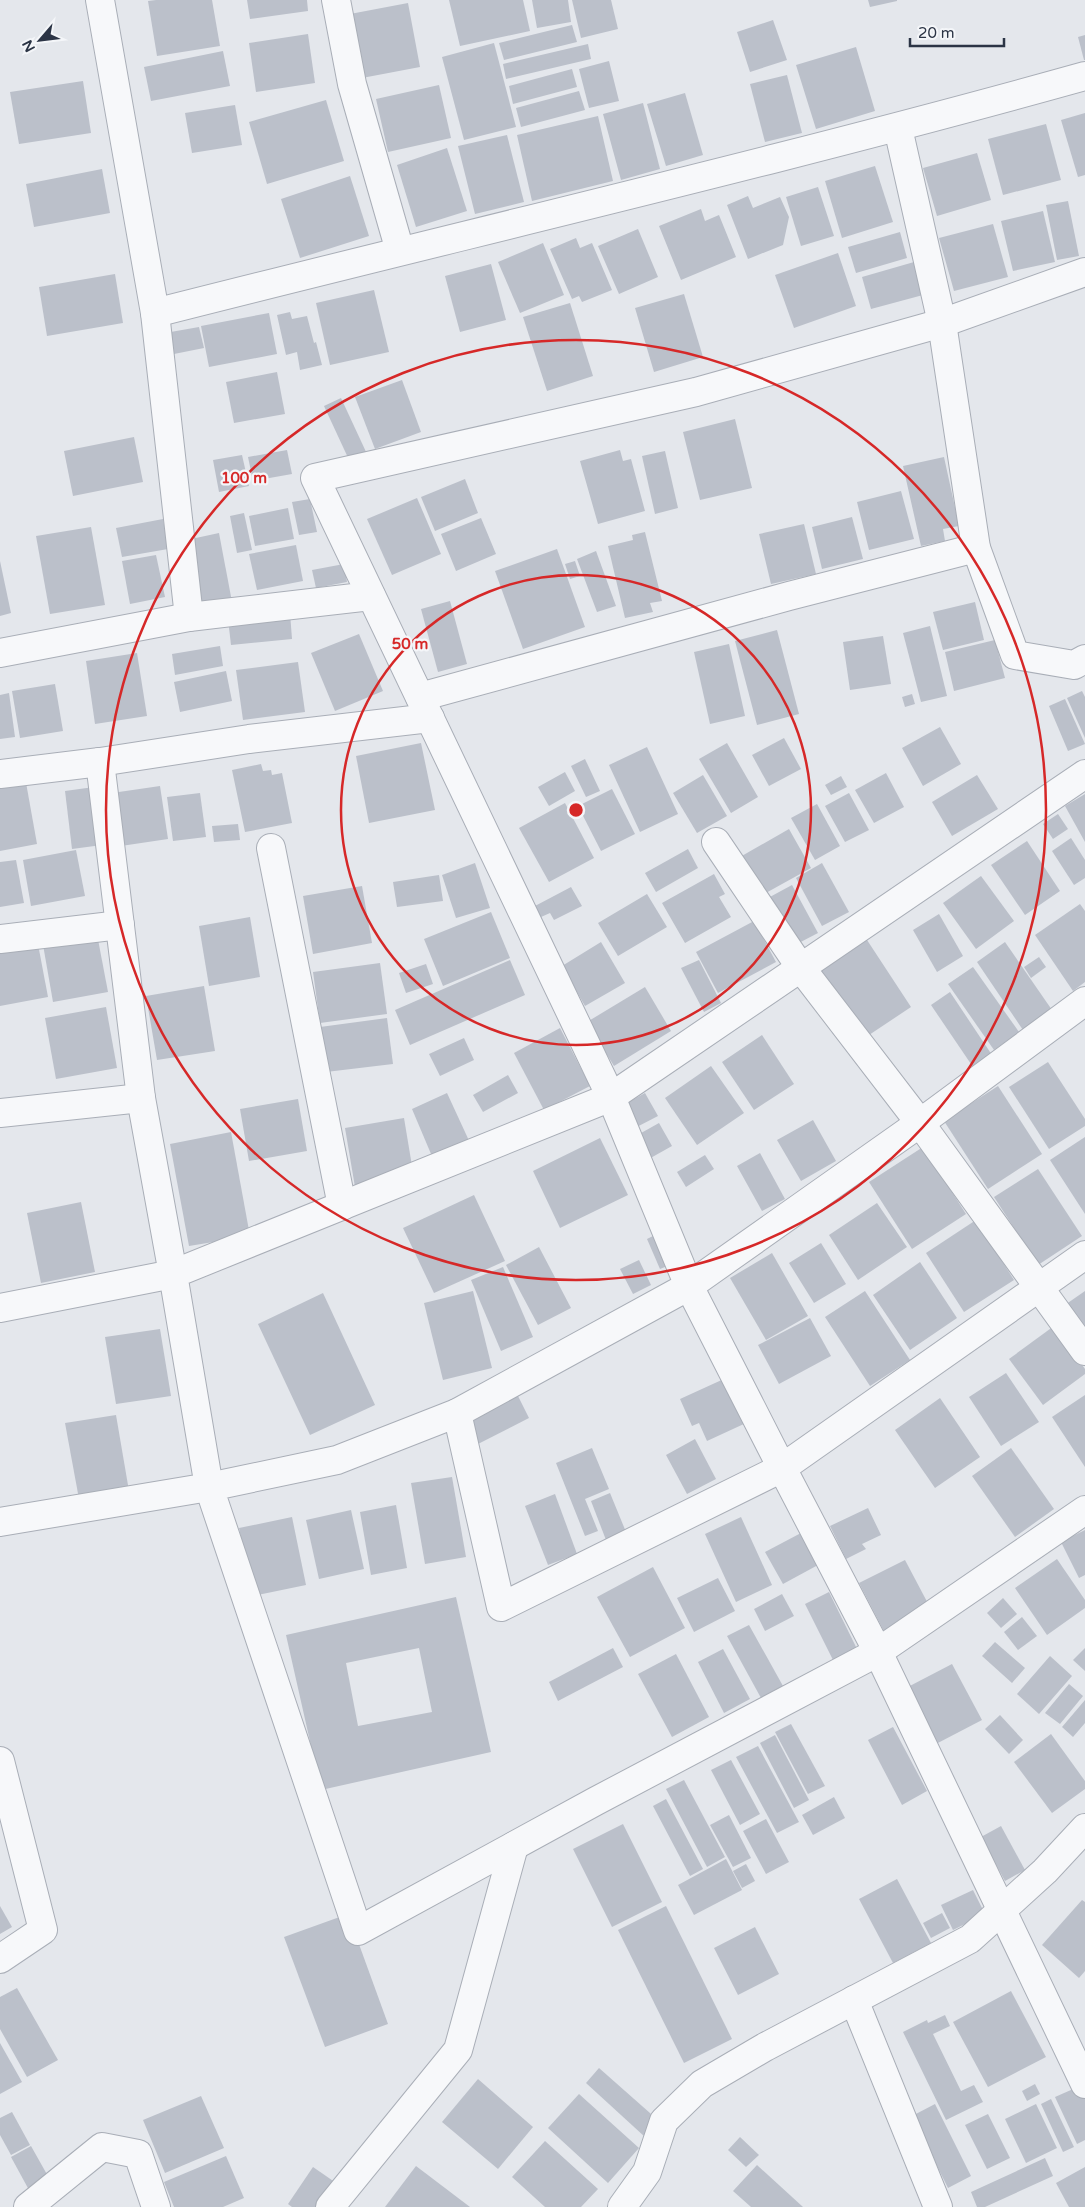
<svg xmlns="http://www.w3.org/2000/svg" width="1085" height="2207" viewBox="0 0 1085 2207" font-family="'Varela Round',sans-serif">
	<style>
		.building { fill: #bbc0ca; fill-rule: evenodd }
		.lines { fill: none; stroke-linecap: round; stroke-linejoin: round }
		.minor-casing { stroke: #a9aeb7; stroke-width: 30 }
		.minor { stroke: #f7f8fa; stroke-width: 28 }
		.ring { fill: none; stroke: #d62828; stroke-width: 2.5 }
		.centre { fill: #d62828; stroke: #f4f6f9; stroke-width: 2.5 }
		.ring-label { font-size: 15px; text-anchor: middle; font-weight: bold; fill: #d62828; stroke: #f4f6f9; stroke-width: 4.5; stroke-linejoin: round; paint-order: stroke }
	</style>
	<rect width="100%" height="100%" fill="#e4e7ec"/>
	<g class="building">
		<path d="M156,0H212L220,46L157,56L148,1Z"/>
		<path d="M247,0H307L308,11L250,19Z"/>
		<path d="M449,0H523L530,31L460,46Z"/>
		<path d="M532,0H568L571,22L537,28Z"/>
		<path d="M572,0H611L618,29L581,38Z"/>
		<path d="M868,0H897V1L870,7Z"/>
		<path d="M408,3L420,67L362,78L350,14Z"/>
		<path d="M773,20L787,60L750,72L737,32Z"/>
		<path d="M572,25L577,42L504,60L499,43Z"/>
		<path d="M308,34L315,83L256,92L249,43Z"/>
		<path d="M1085,35V60H1084L1078,37Z"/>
		<path d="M494,43L516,127L464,140L442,57Z"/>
		<path d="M588,44L591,59L506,79L503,64Z"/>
		<path d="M856,47L875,111L816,129L796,65Z"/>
		<path d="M223,51L230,86L151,101L144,67Z"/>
		<path d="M609,61L619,101L589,108L579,69Z"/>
		<path d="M572,69L577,87L513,104L509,86Z"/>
		<path d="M787,75L802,133L765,142L750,84Z"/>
		<path d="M83,81L91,133L19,144L10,92Z"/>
		<path d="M439,85L451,138L388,152L376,99Z"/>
		<path d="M579,91L585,110L521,127L516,108Z"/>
		<path d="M685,93L703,155L666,166L647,104Z"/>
		<path d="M326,100L344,161L267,184L249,122Z"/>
		<path d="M643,103L660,169L621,180L603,114Z"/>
		<path d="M235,105L242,145L192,153L185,113Z"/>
		<path d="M1085,113V175L1078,177L1061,120Z"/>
		<path d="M598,116L613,181L532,201L517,135Z"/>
		<path d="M1046,124L1061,180L1003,195L988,139Z"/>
		<path d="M507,135L524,202L475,214L458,146Z"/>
		<path d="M447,148L467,211L416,227L397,165Z"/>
		<path d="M977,153L991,200L937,216L923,168Z"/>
		<path d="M875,166L893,222L842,238L825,181Z"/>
		<path d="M102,169L110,213L34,227L26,184Z"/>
		<path d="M350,176L369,236L300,258L281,199Z"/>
		<path d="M818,187L834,236L801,246L786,197Z"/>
		<path d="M748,196L753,208L780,197L789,217L783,245L748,259L727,205Z"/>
		<path d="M1068,201L1079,256L1057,260L1046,205Z"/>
		<path d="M701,209L705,221L719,215L736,257L681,280L659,226Z"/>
		<path d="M1043,211L1055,262L1013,271L1001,221Z"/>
		<path d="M993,224L1008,277L954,291L939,238Z"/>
		<path d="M638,229L658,277L619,294L598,246Z"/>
		<path d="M900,232L907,258L856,273L848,247Z"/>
		<path d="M576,238L580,248L592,243L612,290L582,302L579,296L572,299L550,249Z"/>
		<path d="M543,243L564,295L520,313L498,262Z"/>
		<path d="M838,253L856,306L794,328L775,275Z"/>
		<path d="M914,262L923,295L871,309L862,277Z"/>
		<path d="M491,264L506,320L460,332L445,276Z"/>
		<path d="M115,274L123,323L47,336L39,287Z"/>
		<path d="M374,290L389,352L330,365L316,303Z"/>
		<path d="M684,294L703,357L654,372L635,308Z"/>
		<path d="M570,303L593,376L547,391L523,317Z"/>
		<path d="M290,312L292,319L307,316L314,343L316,342L322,365L300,370L297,352L286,355L277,315Z"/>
		<path d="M269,313L277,354L209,367L201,326Z"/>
		<path d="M199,327L204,348L169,355L165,333Z"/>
		<path d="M277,372L285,414L234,423L226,382Z"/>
		<path d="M402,380L421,432L375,449L355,397Z"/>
		<path d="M341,398L367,454L350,462L324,406Z"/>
		<path d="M735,419L752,488L700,500L683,432Z"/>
		<path d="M134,437L143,482L73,496L64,451Z"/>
		<path d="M287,450L292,474L253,481L248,457Z"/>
		<path d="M620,450L623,461L631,459L645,511L598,524L580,461Z"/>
		<path d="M665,451L678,508L655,514L642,456Z"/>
		<path d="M242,455L249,486L219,492L213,460Z"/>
		<path d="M944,457L959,526L943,529L945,541L921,546L903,466Z"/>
		<path d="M465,479L478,513L435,531L421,497Z"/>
		<path d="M901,491L914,539L869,550L857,502Z"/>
		<path d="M417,498L441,554L392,575L367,519Z"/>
		<path d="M310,499L317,532L299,535L292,502Z"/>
		<path d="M288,508L294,539L255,546L249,516Z"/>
		<path d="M244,513L252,550L237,553L230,516Z"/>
		<path d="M852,517L863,559L822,569L812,527Z"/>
		<path d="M481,518L496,554L456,571L441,534Z"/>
		<path d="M163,519L168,549L122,557L116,528Z"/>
		<path d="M804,524L816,574L771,584L759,534Z"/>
		<path d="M91,527L105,605L50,614L36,536Z"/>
		<path d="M645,532L662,601L650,603L653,612L625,618L608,546L633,540L632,535Z"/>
		<path d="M219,533L232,602L196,609L182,541Z"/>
		<path d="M296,545L303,581L257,590L249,554Z"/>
		<path d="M557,549L585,627L523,649L495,571Z"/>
		<path d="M596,551L616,606L597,612L577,559Z"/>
		<path d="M156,555L165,597L130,604L122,561Z"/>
		<path d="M0,561L11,613L0,616Z"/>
		<path d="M575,561L580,576L570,579L565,564Z"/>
		<path d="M344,564L347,582L316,588L312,570Z"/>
		<path d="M450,601L467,664L438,672L421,609Z"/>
		<path d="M975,602L984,640L943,650L933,612Z"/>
		<path d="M290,613L292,639L231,645L228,619Z"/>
		<path d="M930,626L947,696L921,702L903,633Z"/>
		<path d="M777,630L799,714L757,725L735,641Z"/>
		<path d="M359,634L383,691L335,711L311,653Z"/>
		<path d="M883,636L891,684L850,690L843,642Z"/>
		<path d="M995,640L1005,678L954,691L945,652Z"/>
		<path d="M729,644L745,716L710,724L694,652Z"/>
		<path d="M220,646L223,666L175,675L172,654Z"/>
		<path d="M137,653L147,716L95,724L86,661Z"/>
		<path d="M298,662L305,712L243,720L236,670Z"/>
		<path d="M226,671L232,701L180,712L174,682Z"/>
		<path d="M55,684L63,731L20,738L12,691Z"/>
		<path d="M1082,691L1085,697V738L1067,698Z"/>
		<path d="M9,693L15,737L0,739V695Z"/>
		<path d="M912,694L915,704L905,707L902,697Z"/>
		<path d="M1065,699L1085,744L1068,751L1049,706Z"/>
		<path d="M940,727L961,764L923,786L902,748Z"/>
		<path d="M784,738L801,769L769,786L752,755Z"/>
		<path d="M421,743L435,810L369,823L356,756Z"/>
		<path d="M727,743L758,797L731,813L699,759Z"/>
		<path d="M647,747L678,814L640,832L609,765Z"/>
		<path d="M585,759L600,791L586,797L571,766Z"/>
		<path d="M261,764L263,771L271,770L272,775L282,773L292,823L245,832L232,770Z"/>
		<path d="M565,772L575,791L549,806L538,787Z"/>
		<path d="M886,773L904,807L874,823L855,790Z"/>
		<path d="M703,775L727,816L697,833L673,793Z"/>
		<path d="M977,775L998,809L952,836L932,802Z"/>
		<path d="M841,776L847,787L831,795L825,785Z"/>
		<path d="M25,777L37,844L0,851V782Z"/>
		<path d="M160,786L168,839L121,846L112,793Z"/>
		<path d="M94,787L102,845L72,849L65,791Z"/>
		<path d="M612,789L635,834L601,851L578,806Z"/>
		<path d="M200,793L206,837L173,841L167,797Z"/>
		<path d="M849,793L869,830L845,842L825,806Z"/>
		<path d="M1085,794V842L1065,806Z"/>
		<path d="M565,803L594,858L549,882L519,828Z"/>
		<path d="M817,804L840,846L815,860L791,818Z"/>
		<path d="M1058,814L1068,829L1053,839L1043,824Z"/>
		<path d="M238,824L240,840L214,842L212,826Z"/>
		<path d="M789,829L811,868L764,894L733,861Z"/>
		<path d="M1071,838L1085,860V878L1074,885L1052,851Z"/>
		<path d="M1027,841L1060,891L1025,915L991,865Z"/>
		<path d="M688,849L698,868L656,892L645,873Z"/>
		<path d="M76,850L85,896L31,906L23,860Z"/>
		<path d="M16,860L24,903L0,907V862Z"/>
		<path d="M475,863L490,908L456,918L442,875Z"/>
		<path d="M822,863L849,912L822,926L796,878Z"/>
		<path d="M714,874L725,894L719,897L731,917L685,943L662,903Z"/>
		<path d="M439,875L443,901L397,907L393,882Z"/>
		<path d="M981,876L1014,921L976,949L943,903Z"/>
		<path d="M792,885L818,933L793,946L768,898Z"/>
		<path d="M362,886L372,943L313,954L303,896Z"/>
		<path d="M571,887L582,906L554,920L550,913L541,917L535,906Z"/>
		<path d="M647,894L667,927L618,956L598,923Z"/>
		<path d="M1080,904L1085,911V982L1073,991L1035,935Z"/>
		<path d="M491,912L510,958L443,986L424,939Z"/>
		<path d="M939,914L963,956L937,972L913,930Z"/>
		<path d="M250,917L260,977L209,986L199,926Z"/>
		<path d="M754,921L776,962L718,993L696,952Z"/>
		<path d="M96,929L108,992L53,1002L42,939Z"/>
		<path d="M37,939L48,997L0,1006V945Z"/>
		<path d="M867,940L911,1007L863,1039L819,972Z"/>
		<path d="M601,942L625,983L585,1006L562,966Z"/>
		<path d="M1005,942L1052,1010L1023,1030L977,962Z"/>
		<path d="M1039,957L1046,967L1031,978L1024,967Z"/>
		<path d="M510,960L525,995L410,1045L395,1010Z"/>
		<path d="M699,960L721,1003L704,1012L681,968Z"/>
		<path d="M380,963L387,1014L320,1023L313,972Z"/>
		<path d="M426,964L433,984L406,993L399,973Z"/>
		<path d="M973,967L1019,1032L994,1050L948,984Z"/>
		<path d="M204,986L215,1051L157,1060L146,996Z"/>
		<path d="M645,987L671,1031L614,1066L587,1022Z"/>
		<path d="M950,992L992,1055L973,1067L931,1005Z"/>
		<path d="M106,1007L117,1068L56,1079L45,1018Z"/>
		<path d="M387,1018L393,1064L326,1072L320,1027Z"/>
		<path d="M560,1028L590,1086L544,1110L514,1053Z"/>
		<path d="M762,1035L794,1084L754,1110L722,1062Z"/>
		<path d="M464,1038L474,1060L440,1076L429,1054Z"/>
		<path d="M1048,1062L1085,1119V1126L1049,1149L1009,1087Z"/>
		<path d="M711,1066L744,1113L697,1145L665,1098Z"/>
		<path d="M508,1075L518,1093L483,1112L473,1095Z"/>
		<path d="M998,1086L1042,1154L988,1189L944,1121Z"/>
		<path d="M447,1093L471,1145L434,1161L412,1109Z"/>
		<path d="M645,1093L658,1116L631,1130L618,1108Z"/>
		<path d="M298,1099L307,1151L249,1161L240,1109Z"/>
		<path d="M404,1118L414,1178L355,1187L345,1128Z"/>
		<path d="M813,1120L836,1161L801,1181L777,1140Z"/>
		<path d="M659,1123L672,1146L647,1160L634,1137Z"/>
		<path d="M231,1132L250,1236L189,1246L170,1144Z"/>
		<path d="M1085,1137V1214L1050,1160Z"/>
		<path d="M600,1138L628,1195L560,1228L533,1171Z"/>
		<path d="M923,1147L966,1214L912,1249L869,1182Z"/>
		<path d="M760,1153L785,1199L762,1211L737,1166Z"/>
		<path d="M705,1155L714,1169L686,1187L677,1172Z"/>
		<path d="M1038,1169L1082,1236L1038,1265L994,1197Z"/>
		<path d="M474,1195L505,1261L434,1293L403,1228Z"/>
		<path d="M81,1202L95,1272L41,1283L27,1213Z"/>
		<path d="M877,1203L907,1247L858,1280L829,1235Z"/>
		<path d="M976,1220L1014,1280L964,1312L926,1253Z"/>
		<path d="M661,1232L675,1263L660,1269L647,1239Z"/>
		<path d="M821,1243L846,1284L814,1303L789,1263Z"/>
		<path d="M539,1247L571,1308L538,1325L506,1265Z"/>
		<path d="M772,1253L808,1316L766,1340L730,1278Z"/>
		<path d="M639,1260L651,1285L633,1294L620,1269Z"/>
		<path d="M920,1262L957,1318L910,1350L873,1295Z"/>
		<path d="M503,1267L533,1337L501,1351L471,1280Z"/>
		<path d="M473,1291L492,1368L443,1380L424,1303Z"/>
		<path d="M865,1291L910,1360L870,1386L825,1317Z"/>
		<path d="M1085,1291V1342L1062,1307Z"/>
		<path d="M323,1293L375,1405L310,1435L258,1324Z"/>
		<path d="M810,1318L831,1356L779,1384L758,1345Z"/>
		<path d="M1054,1326L1085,1369V1374L1043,1405L1009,1359Z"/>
		<path d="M160,1329L171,1396L116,1404L105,1337Z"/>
		<path d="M1006,1373L1039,1422L1001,1446L969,1397Z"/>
		<path d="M726,1378L746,1423L707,1441L699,1423L692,1426L680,1399Z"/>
		<path d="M516,1392L529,1418L478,1444L464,1418Z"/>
		<path d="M1085,1395V1467L1052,1417Z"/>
		<path d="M940,1398L980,1457L935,1488L895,1430Z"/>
		<path d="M116,1415L129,1491L79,1499L65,1423Z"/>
		<path d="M695,1439L716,1479L687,1494L666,1455Z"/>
		<path d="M592,1448L609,1489L585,1499L598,1531L585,1536L556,1463Z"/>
		<path d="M1011,1448L1054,1509L1015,1537L972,1476Z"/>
		<path d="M452,1477L466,1557L425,1564L411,1483Z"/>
		<path d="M610,1493L626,1532L606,1540L591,1501Z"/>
		<path d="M555,1494L577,1554L548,1565L525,1506Z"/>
		<path d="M396,1505L407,1568L371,1575L360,1512Z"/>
		<path d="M868,1508L881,1535L862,1544L866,1549L846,1559L830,1526Z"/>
		<path d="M351,1510L364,1569L319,1579L306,1520Z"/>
		<path d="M292,1517L306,1585L253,1596L239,1528Z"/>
		<path d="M741,1517L772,1585L736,1602L705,1534Z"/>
		<path d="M1085,1530V1575L1079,1578L1061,1542Z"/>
		<path d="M801,1533L818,1565L783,1584L765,1552Z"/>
		<path d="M1057,1559L1085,1600V1608L1047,1635L1015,1588Z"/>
		<path d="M905,1560L933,1613L887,1637L859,1583Z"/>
		<path d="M653,1567L685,1628L630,1657L597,1597Z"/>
		<path d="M718,1578L735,1611L694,1632L677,1598Z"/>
		<path d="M829,1592L857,1649L833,1660L805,1604Z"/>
		<path d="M782,1594L794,1616L765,1631L754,1609Z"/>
		<path d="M456,1597L491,1752L321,1790L286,1635ZM419,1648L432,1712L358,1726L346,1663Z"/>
		<path d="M1003,1598L1017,1614L1001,1628L987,1613Z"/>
		<path d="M1022,1617L1037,1636L1018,1650L1004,1632Z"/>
		<path d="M749,1625L783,1686L761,1698L727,1636Z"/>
		<path d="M995,1642L1025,1668L1012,1683L982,1656Z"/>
		<path d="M613,1648L623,1667L558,1701L549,1682Z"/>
		<path d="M1085,1648V1671L1073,1660Z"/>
		<path d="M723,1649L750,1699L724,1713L698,1662Z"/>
		<path d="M676,1654L709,1717L672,1737L638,1674Z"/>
		<path d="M1050,1656L1072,1676L1039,1714L1017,1694Z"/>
		<path d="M952,1664L982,1720L934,1745L904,1689Z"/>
		<path d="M1069,1684L1083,1696L1060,1724L1045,1713Z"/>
		<path d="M1085,1700V1723L1073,1737L1062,1727Z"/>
		<path d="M1000,1715L1023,1740L1009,1754L985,1729Z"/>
		<path d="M791,1724L825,1786L808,1794L775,1732Z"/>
		<path d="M893,1727L927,1791L902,1805L868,1740Z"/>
		<path d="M1051,1734L1085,1781V1789L1052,1813L1014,1762Z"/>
		<path d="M775,1735L809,1800L794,1808L760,1743Z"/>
		<path d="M758,1746L799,1822L777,1833L736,1757Z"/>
		<path d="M731,1760L760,1814L740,1825L711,1770Z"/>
		<path d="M684,1780L725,1857L707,1867L666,1789Z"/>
		<path d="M834,1797L845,1818L813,1835L802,1815Z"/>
		<path d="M666,1799L703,1869L690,1876L653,1806Z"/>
		<path d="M729,1815L751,1858L733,1867L710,1825Z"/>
		<path d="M766,1819L789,1862L766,1874L743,1831Z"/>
		<path d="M623,1824L662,1902L612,1927L573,1849Z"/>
		<path d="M1001,1826L1025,1870L1005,1881L981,1837Z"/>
		<path d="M726,1859L742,1890L694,1915L678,1885Z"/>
		<path d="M746,1864L755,1881L742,1888L733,1871Z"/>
		<path d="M897,1879L931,1943L893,1963L859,1899Z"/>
		<path d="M973,1890L985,1914L953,1930L941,1905Z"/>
		<path d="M1082,1900L1085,1902V1971L1079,1978L1042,1945Z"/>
		<path d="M0,1906L12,1927L0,1934Z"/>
		<path d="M666,1906L732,2039L684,2063L618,1930Z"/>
		<path d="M942,1913L950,1928L931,1938L923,1923Z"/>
		<path d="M348,1914L388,2024L325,2047L284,1937Z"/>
		<path d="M755,1927L779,1974L738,1995L714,1948Z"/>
		<path d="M17,1988L58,2060L27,2077L0,2029V1997Z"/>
		<path d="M1011,1991L1046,2057L988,2087L953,2022Z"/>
		<path d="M945,2015L950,2026L933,2034L961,2091L974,2085L983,2102L946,2120L903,2032L927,2020L928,2023Z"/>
		<path d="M0,2043L22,2082L0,2094Z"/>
		<path d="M599,2068L659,2121L645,2137L586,2083Z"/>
		<path d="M478,2079L533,2127L498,2169L442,2122Z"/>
		<path d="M1035,2084L1040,2094L1027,2101L1022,2091Z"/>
		<path d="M1080,2086L1085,2098V2140L1077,2144L1055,2097Z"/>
		<path d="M579,2094L639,2148L608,2183L548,2128Z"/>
		<path d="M201,2096L224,2148L165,2173L143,2120Z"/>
		<path d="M1051,2099L1074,2147L1063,2152L1041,2104Z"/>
		<path d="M935,2104L971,2176L948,2188L912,2116Z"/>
		<path d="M1036,2104L1057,2148L1026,2163L1005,2119Z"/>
		<path d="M12,2112L30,2145L11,2155L0,2135V2118Z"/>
		<path d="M988,2114L1010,2158L987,2169L965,2125Z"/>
		<path d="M740,2137L759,2155L746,2167L728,2150Z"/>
		<path d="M545,2141L598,2189L581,2207H545L512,2177Z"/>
		<path d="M31,2146L49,2178L29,2190L11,2157Z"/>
		<path d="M226,2156L244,2198L223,2207H174L164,2182Z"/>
		<path d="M1045,2158L1053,2176L985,2207H977L971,2192Z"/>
		<path d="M757,2165L803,2207H751L733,2191Z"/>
		<path d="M416,2166L470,2207H385Z"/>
		<path d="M313,2167L339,2185L324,2207H292L288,2204Z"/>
		<path d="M1085,2167V2207H1069L1056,2183Z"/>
	</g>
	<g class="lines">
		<defs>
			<g id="minor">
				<path d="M100,0L155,313L189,617"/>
				<path d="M336,0L352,84L400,251"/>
				<path d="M898,128L942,323L976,548L1015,655L1074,665L1085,659"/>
				<path d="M1085,272L942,323L696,392L315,478L611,1097L689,1286L782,1468L878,1652L1085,2084"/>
				<path d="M155,313C465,234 777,162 1085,76"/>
				<path d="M0,653L189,617L371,596"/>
				<path d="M420,697L789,596L976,548"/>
				<path d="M0,774L100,762L249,739L430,718"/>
				<path d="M716,842L801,968L920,1123L1085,1351"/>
				<path d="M271,848L342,1206"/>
				<path d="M0,939L120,925"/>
				<path d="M1085,1001L920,1123L689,1286L457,1413L501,1607L782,1468L1085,1255"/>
				<path d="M0,1113L141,1098"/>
				<path d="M0,1308L173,1274L141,1098L100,762"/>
				<path d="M457,1413L337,1460L209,1487L358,1931L596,1801L878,1652L1085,1510"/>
				<path d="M0,1522L209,1487L173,1274L611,1097L1085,774"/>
				<path d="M0,1761L43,1930L0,1959"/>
				<path d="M854,2000L938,2207"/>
				<path d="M28,2207L102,2147L138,2154L156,2207"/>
				<path d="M330,2207L458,2050L514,1846"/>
				<path d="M622,2207L647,2172L664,2121L702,2084L765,2047L970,1939L1045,1871L1085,1828"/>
			</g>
		</defs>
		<use href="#minor" class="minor-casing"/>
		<use href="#minor" class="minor"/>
	</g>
	<g class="ring">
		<circle cx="576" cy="810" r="235"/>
		<circle cx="576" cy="810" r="470"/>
	</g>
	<circle cx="576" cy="810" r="8" class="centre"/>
	<g class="ring-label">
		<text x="244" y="483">100 m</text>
		<text x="410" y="649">50 m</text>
	</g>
	<g transform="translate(40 40) rotate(242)" stroke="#f4f6f9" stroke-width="4" paint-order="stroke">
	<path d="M0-4L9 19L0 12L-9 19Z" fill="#2b3445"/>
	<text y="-8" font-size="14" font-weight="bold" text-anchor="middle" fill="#2b3445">N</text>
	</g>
	<path d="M910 38v8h94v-8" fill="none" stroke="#2b3445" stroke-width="2.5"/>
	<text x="918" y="38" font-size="15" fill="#2b3445" stroke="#f4f6f9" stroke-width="4" paint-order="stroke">20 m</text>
</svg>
